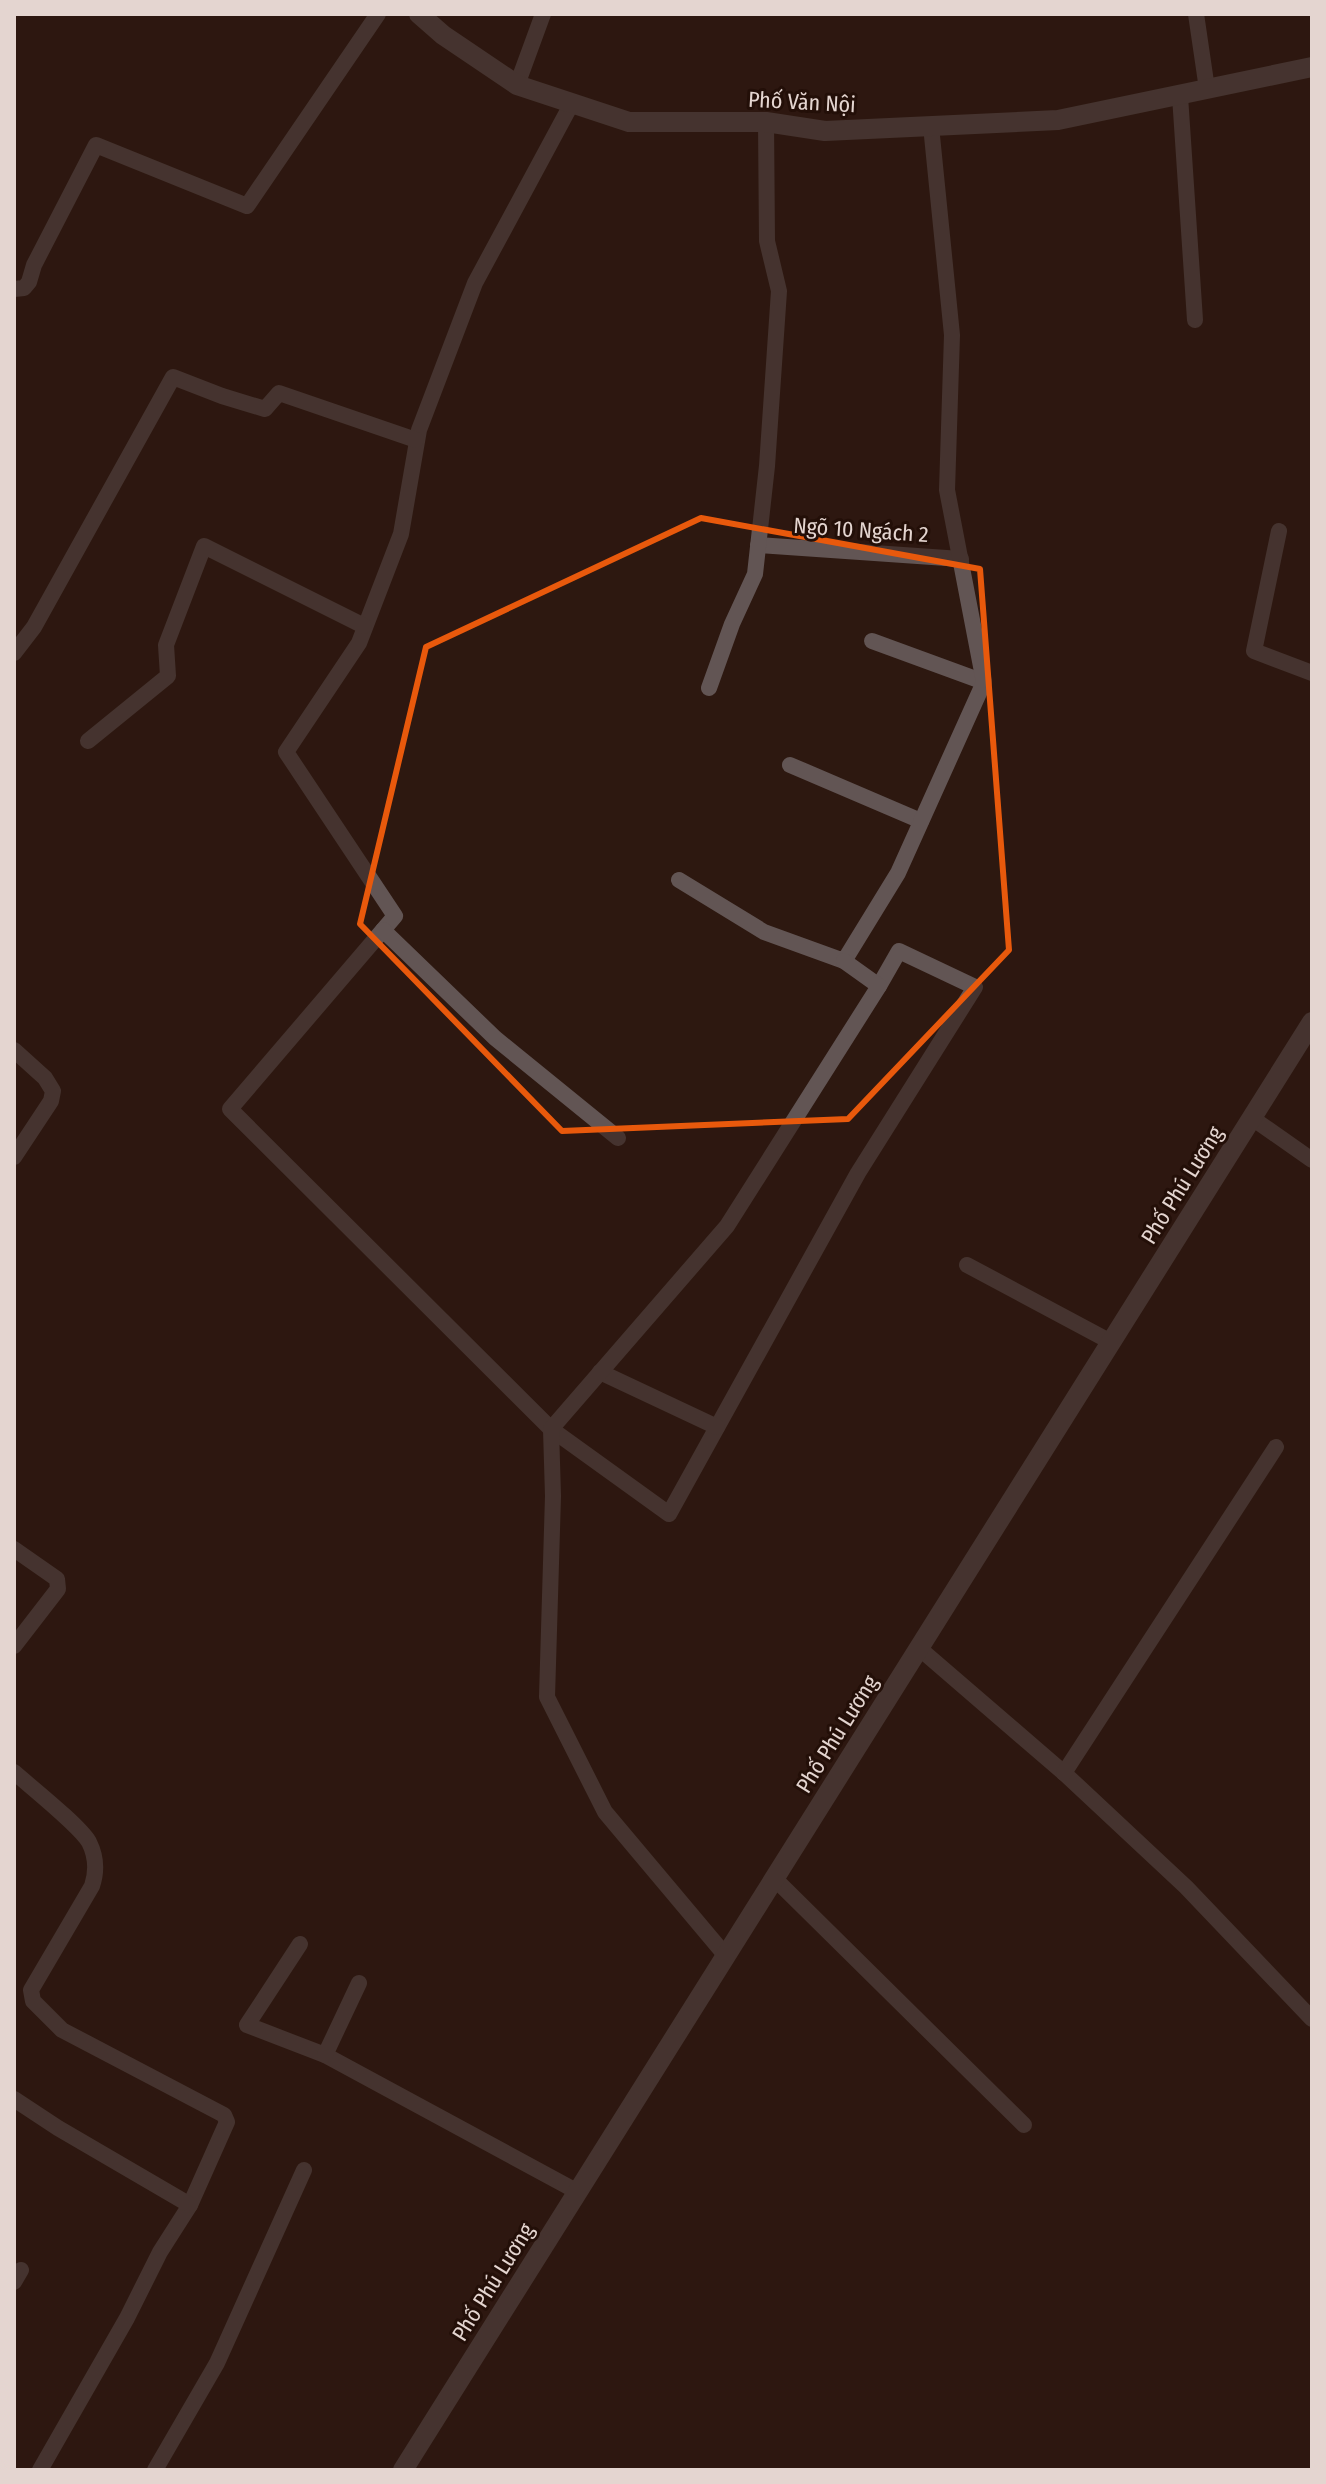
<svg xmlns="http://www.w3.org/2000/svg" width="1326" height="2484" viewBox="0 0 1326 2484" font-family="'Fira Sans Condensed',sans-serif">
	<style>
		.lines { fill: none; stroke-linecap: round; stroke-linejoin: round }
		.service { stroke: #625554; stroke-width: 16 }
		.minor { stroke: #625554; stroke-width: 20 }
		.marked { fill: none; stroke: #e8590c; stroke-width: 6; stroke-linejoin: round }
		.labels { text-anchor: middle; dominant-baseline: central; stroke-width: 6; stroke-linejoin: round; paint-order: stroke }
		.street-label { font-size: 22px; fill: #e4d5d0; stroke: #230f08 }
	</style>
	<rect width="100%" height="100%" fill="#2d1810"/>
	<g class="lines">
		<g class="service">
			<path d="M1196,14L1207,89"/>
			<path d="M517,85L543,14"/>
			<path d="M1180,96L1195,320"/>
			<path d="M572,103L475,283L419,430L401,534L359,643L286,752L395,916L230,1109L551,1429L669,1514L858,1173L975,987L899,951L879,986"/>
			<path d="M14,289L24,288L29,282L34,265L96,145L247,206L378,14"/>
			<path d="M1279,531L1254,651L1312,673"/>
			<path d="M758,545L961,559"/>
			<path d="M872,641L984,682"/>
			<path d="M14,653L34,627L173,377L222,396L265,409L279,393L416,440"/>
			<path d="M709,688L732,624L755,574L767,466L779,291L767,241L766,122"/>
			<path d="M88,741L168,676L166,645L204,546L364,626"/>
			<path d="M790,765L921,821"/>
			<path d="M679,880L764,932L844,961L898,873L984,682L947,490L952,335L931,126"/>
			<path d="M383,930L495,1038L618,1138"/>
			<path d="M14,1050L45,1078L53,1091L51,1101L14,1157"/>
			<path d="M1252,1118L1312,1160"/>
			<path d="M967,1265L1111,1342"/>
			<path d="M600,1372L717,1427"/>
			<path d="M14,1549L57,1579L58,1589L14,1646"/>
			<path d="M919,1648L1064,1773L1186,1887L1312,2019"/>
			<path d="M14,1772C31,1787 80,1826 89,1842C96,1856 97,1871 92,1886L31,1990L33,2001L62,2030L224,2115L227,2122L190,2205L160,2252L127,2318L40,2470"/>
			<path d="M1064,1773L1276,1447"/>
			<path d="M775,1879L1024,2125"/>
			<path d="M300,1944L247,2025L325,2055L578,2192"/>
			<path d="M726,1956L605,1812L547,1697L553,1496L551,1429L727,1226L879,986L844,961"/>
			<path d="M325,2055L359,1983"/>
			<path d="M14,2099L58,2128L190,2205"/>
			<path d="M14,2282L21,2270"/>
			<path d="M155,2470L217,2363L304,2170"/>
		</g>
		<g class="minor">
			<path d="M419,14L443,35L517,85L629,122H766L825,131L1058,120L1312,67"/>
			<path d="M403,2470L1312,1022"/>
		</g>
	</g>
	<path d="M0 0H1326V2484H0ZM701,518L980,569L1009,950L848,1119L562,1131L360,924L426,647Z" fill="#2d1810" fill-opacity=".55" fill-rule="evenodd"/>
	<path class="marked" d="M701,518L980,569L1009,950L848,1119L562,1131L360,924L426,647Z"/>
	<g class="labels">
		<g class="street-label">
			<text transform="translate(802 102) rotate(3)">Phố Văn Nội</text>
			<text transform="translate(861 530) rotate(4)">Ngõ 10 Ngách 2</text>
			<text transform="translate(1182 1185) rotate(-58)">Phố Phú Lương</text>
			<text transform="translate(837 1734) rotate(-58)">Phố Phú Lương</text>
			<text transform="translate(493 2282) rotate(-58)">Phố Phú Lương</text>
		</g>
	</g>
	<rect width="1326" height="2484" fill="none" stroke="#e4d5d0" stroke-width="32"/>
</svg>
